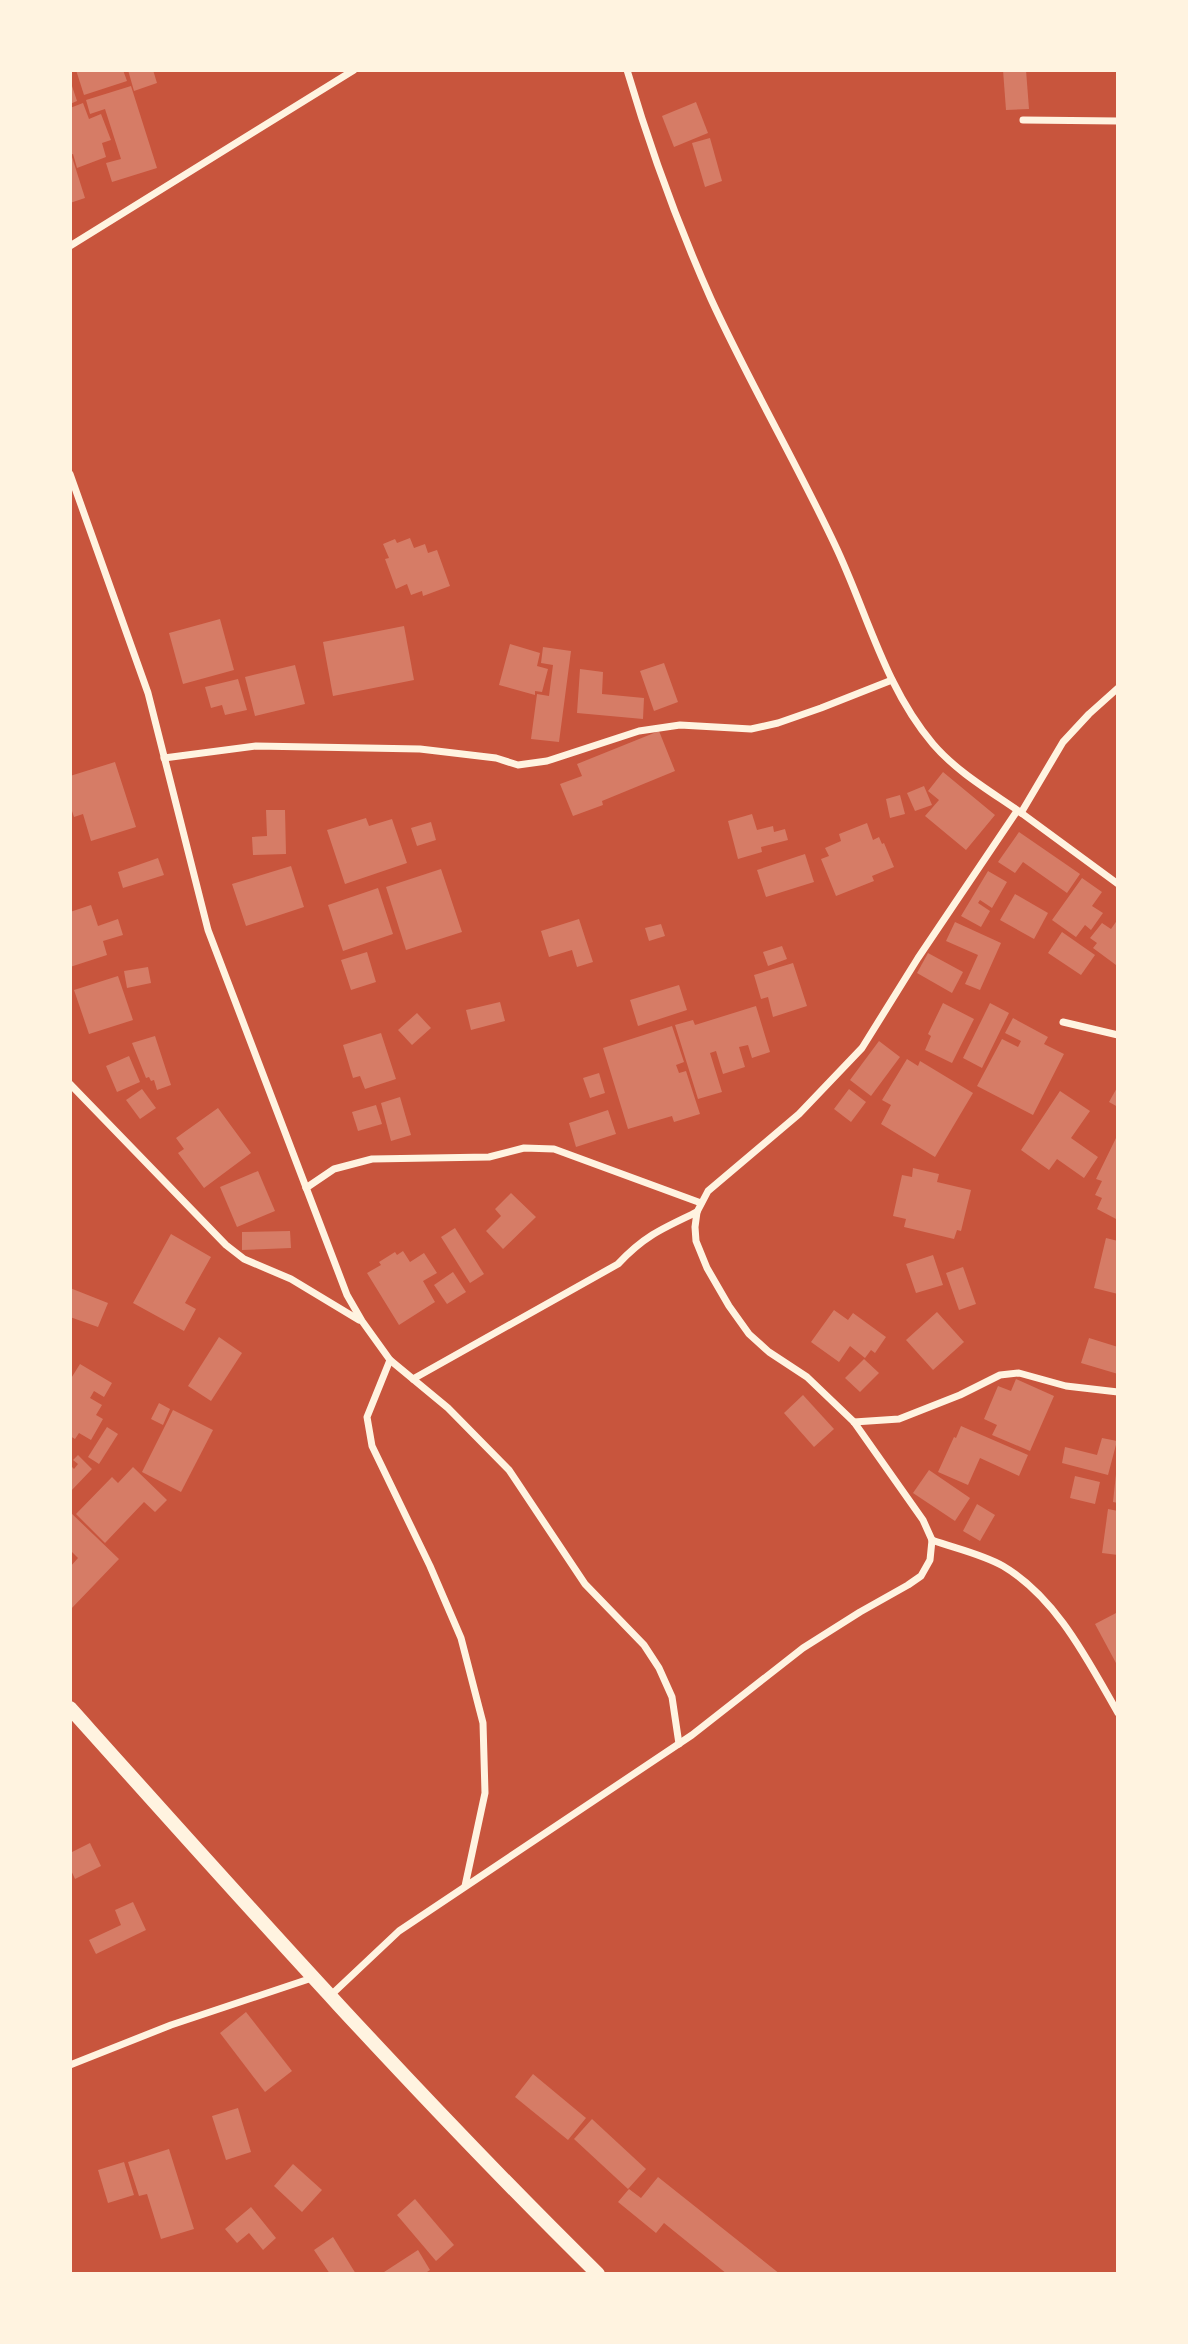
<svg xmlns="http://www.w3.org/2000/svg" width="1188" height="2344" viewBox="0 0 1188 2344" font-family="'PT Sans',sans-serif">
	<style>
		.building { fill: #d67c66 }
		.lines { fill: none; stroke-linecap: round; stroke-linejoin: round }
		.minor { stroke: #fff3e0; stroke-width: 7 }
		.secondary { stroke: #fff3e0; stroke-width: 14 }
	</style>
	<rect width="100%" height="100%" fill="#c8553d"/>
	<g class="building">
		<path d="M76,70H123L127,81L84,95Z"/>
		<path d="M128,70H153L157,83L134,91Z"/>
		<path d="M1003,70H1026L1029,109L1006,110Z"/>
		<path d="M70,80L77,101L70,104Z"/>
		<path d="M131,86L157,168L112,182L106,163L121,159L105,109L90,114L86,100Z"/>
		<path d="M696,102L708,133L674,147L662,116Z"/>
		<path d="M83,103L89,119L101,114L111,140L102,143L106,157L77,168L73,154L70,155V108Z"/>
		<path d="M710,138L722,181L705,187L692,143Z"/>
		<path d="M72,157L85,198L70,203V158Z"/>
		<path d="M410,538L414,548L425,544L428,553L437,550L450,586L423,596L422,591L411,595L407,584L396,589L385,559L389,558L383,544L395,539L397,543Z"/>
		<path d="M220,619L234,670L183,684L169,633Z"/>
		<path d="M404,626L414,680L333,696L323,642Z"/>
		<path d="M510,644L540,653L537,666L548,669L542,692L535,691V695L499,685Z"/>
		<path d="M543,647L571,651L559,742L531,739L537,694L549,696L553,665L541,663Z"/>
		<path d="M664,663L678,702L654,711L640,671Z"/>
		<path d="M295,665L305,704L255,716L245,677Z"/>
		<path d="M580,669L603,672L602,694L644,698L643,719L577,713Z"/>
		<path d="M238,679L247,710L225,715L222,705L211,708L205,687Z"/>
		<path d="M659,731L675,771L602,801L603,805L573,816L560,784L582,776L577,764Z"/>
		<path d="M115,762L136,827L91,841L83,814L74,817L70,805V776Z"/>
		<path d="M943,772L995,815L966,850L925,816L939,800L928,791Z"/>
		<path d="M924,786L932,805L915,811L907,793Z"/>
		<path d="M900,795L905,814L890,818L886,799Z"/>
		<path d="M266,810H285L286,854L253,855L252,837L267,836Z"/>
		<path d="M752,814L757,830L773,826L774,832L785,829L788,840L761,847L762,852L738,859L728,821Z"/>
		<path d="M366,818L369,826L392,819L407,863L345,884L327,830Z"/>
		<path d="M431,822L436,840L417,846L411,828Z"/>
		<path d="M867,823L873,840L879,837L882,844L884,843L894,867L872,876L874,881L836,896L821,859L829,856L825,848L841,841L839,834Z"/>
		<path d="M1019,832L1080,874L1067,893L1023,862L1015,873L998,862Z"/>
		<path d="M805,854L814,882L766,897L757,870Z"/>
		<path d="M158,858L164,875L123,888L118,872Z"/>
		<path d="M291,866L304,907L246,926L232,884Z"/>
		<path d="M441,869L462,932L406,950L386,887Z"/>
		<path d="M988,871L1007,882L992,908L980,900L978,903L990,911L981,927L961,916Z"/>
		<path d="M1082,878L1102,892L1092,906L1103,913L1091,930L1085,925L1076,937L1052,920Z"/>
		<path d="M378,888L393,934L343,951L328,905Z"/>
		<path d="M1015,894L1048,913L1034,939L1000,920Z"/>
		<path d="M91,905L98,926L118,919L123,935L103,941L107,955L70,967V912Z"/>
		<path d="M579,919L593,962L577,967L572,950L549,957L541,931Z"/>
		<path d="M1118,919V962L1116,965L1093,948L1097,943L1090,938L1102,923L1111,929Z"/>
		<path d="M955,922L1001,943L980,990L965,984L978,955L946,941Z"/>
		<path d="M661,924L665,936L649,941L645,928Z"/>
		<path d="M1062,932L1095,955L1081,975L1048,953Z"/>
		<path d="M782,946L787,959L768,966L763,952Z"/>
		<path d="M367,952L376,982L351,990L341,960Z"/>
		<path d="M928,953L963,972L952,993L917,973Z"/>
		<path d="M793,963L807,1006L773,1017L768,997L761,999L754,975Z"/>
		<path d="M148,967L151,983L127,988L124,971Z"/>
		<path d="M118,976L133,1020L89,1034L74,990Z"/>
		<path d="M679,985L687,1010L638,1026L630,1000Z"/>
		<path d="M500,1002L505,1021L471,1030L466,1010Z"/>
		<path d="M943,1003L974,1019L952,1063L925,1050L931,1036L928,1034Z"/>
		<path d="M990,1003L1009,1013L982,1068L963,1058Z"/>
		<path d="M756,1006L770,1052L752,1058L748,1045L739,1047L745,1067L723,1074L716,1051L710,1053L722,1092L698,1099L675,1025L693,1020L695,1025Z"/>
		<path d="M417,1013L431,1028L412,1045L398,1030Z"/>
		<path d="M1013,1018L1048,1037L1044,1044L1064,1054L1033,1115L977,1086L1002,1039L1018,1047L1021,1041L1005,1033Z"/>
		<path d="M672,1026L684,1062L676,1065L679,1073L686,1071L700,1114L674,1122L672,1116L628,1129L603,1048Z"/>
		<path d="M381,1033L396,1079L365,1089L360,1076L353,1078L343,1045Z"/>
		<path d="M155,1036L171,1085L157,1090L154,1080L151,1081L149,1077L146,1078L132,1043Z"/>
		<path d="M879,1041L900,1057L871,1096L850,1080Z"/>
		<path d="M129,1056L140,1082L117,1092L106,1066Z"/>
		<path d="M907,1059L918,1066L920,1061L973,1093L935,1157L881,1124L891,1105L882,1100Z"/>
		<path d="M599,1073L605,1093L590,1098L583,1078Z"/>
		<path d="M1118,1086V1107L1109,1102Z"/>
		<path d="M142,1089L156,1108L140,1119L126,1100Z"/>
		<path d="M849,1089L866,1102L851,1122L834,1109Z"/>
		<path d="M1060,1091L1090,1111L1071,1138L1098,1157L1084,1178L1057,1159L1049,1170L1021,1150Z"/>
		<path d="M400,1097L411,1135L391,1141L381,1103Z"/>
		<path d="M376,1105L382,1124L358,1131L352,1112Z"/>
		<path d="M218,1108L251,1153L204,1188L178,1153L184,1149L176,1138Z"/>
		<path d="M608,1110L616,1134L576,1147L569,1123Z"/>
		<path d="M1116,1138L1118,1139V1220L1097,1209L1102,1198L1095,1195L1102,1181L1096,1179Z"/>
		<path d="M913,1168L939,1174L937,1182L971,1190L961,1231L957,1230L954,1239L904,1227L906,1219L893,1216L902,1175L912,1177Z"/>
		<path d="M258,1171L275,1211L237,1227L220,1187Z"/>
		<path d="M511,1193L536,1217L503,1249L486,1231L501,1216L495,1209Z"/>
		<path d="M455,1228L484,1274L470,1283L441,1237Z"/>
		<path d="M290,1231L291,1248L242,1250V1232Z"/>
		<path d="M171,1234L211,1257L185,1303L196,1309L184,1331L133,1303Z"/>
		<path d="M1106,1238L1118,1241V1294L1094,1288Z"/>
		<path d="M403,1251L410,1262L424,1253L437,1273L423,1281L435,1302L399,1325L367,1273L381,1265L379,1262L395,1252L397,1255Z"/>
		<path d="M933,1255L943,1285L916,1293L906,1264Z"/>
		<path d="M963,1267L976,1304L959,1310L946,1273Z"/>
		<path d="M453,1272L466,1292L447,1304L434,1285Z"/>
		<path d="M70,1288L108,1303L98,1327L70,1317Z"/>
		<path d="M834,1310L848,1320L853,1313L886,1337L875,1353L871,1350L865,1358L850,1346L839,1362L811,1342Z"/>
		<path d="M937,1312L964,1342L933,1370L906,1340Z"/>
		<path d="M219,1337L242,1353L211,1401L188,1386Z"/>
		<path d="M1089,1338L1118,1347V1374L1081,1363Z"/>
		<path d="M864,1359L879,1373L860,1392L845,1378Z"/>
		<path d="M80,1364L112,1383L104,1397L94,1391L90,1398L102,1405L96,1415L103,1419L91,1440L79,1433L75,1439L70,1436V1380Z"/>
		<path d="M1016,1379L1054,1396L1030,1451L992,1435L997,1425L984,1419L998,1386L1011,1391Z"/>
		<path d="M803,1395L834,1429L814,1447L784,1413Z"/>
		<path d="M159,1403L170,1409L163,1425L151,1419Z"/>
		<path d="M173,1410L213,1430L181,1492L142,1472Z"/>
		<path d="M961,1426L1028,1455L1019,1476L980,1458L968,1485L938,1472L954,1437L956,1438Z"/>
		<path d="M107,1427L118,1434L99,1464L88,1457Z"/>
		<path d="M1102,1438L1117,1441L1108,1475L1062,1463L1065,1447L1097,1455Z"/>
		<path d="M78,1455L92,1469L70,1492V1465L74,1469L78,1464L73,1460Z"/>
		<path d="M133,1467L167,1500L155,1512L144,1502L105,1543L76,1514L112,1477L118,1483Z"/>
		<path d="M929,1470L970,1498L955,1521L913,1493Z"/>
		<path d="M1116,1474H1118V1503L1113,1502Z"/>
		<path d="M1075,1476L1100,1482L1095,1504L1070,1498Z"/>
		<path d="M977,1504L995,1515L980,1541L963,1531Z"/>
		<path d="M1108,1509L1118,1511V1555L1102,1553Z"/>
		<path d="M70,1512L119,1559L70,1610V1567L78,1558L70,1550Z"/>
		<path d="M1118,1612V1662L1116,1663L1095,1624Z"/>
		<path d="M90,1843L101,1866L75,1879L70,1868V1853Z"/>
		<path d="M133,1902L146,1930L96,1954L89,1940L121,1925L115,1910Z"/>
		<path d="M246,2012L292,2071L265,2092L220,2033Z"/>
		<path d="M533,2074L586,2118L568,2140L515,2097Z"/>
		<path d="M238,2108L251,2152L226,2160L212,2116Z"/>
		<path d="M592,2119L646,2169L628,2189L574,2139Z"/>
		<path d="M169,2149L194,2229L161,2239L147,2194L139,2196L128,2162Z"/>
		<path d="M124,2162L134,2195L108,2203L98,2170Z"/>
		<path d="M293,2164L322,2190L302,2212L274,2186Z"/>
		<path d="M658,2177L780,2274H727L664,2223L656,2233L618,2202L629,2189L641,2198Z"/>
		<path d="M415,2199L454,2245L436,2261L397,2215Z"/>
		<path d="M251,2207L276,2238L263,2250L249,2233L237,2243L225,2229Z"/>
		<path d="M333,2237L356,2274H330L314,2250Z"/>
		<path d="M418,2250L430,2270L424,2274H381Z"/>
	</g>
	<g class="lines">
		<g class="minor">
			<path d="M627,70C650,148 678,225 711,299C749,382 796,462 835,545C867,612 884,686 933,744C957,772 990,791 1020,812C1053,836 1085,860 1118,884"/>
			<path d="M1023,120L1118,121"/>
			<path d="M70,246L354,70"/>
			<path d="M70,474L148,693L208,930L347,1295L362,1321L390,1360L448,1408L509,1470L585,1584L644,1645L659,1668L672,1697L679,1744"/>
			<path d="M164,758L256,746L420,749L496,758L518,765L547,761L639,731L680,725L751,729L778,723L821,708L892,680"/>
			<path d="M1021,813L1063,742L1089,714L1118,688"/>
			<path d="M1063,1022L1118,1035"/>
			<path d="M70,1084L226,1245L244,1259L291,1279L359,1320"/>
			<path d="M306,1188L334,1169L372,1159L489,1157L524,1148L554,1149L701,1203"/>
			<path d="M390,1360L367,1417L372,1446L430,1566L461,1638L483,1723L485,1793L465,1886"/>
			<path d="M413,1379L618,1264C644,1236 663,1228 697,1212"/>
			<path d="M854,1422L899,1419L960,1395L1000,1375L1019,1373L1066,1386L1118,1392"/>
			<path d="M932,1540C954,1548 982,1554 1003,1566C1057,1598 1088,1661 1118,1713"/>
			<path d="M330,1996L399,1931L692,1735L803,1648L860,1612L908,1585L921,1576L930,1560L932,1540L923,1520L854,1422L807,1377L769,1352L749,1334L729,1306L707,1268L696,1241L695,1227L697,1212L708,1191L799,1114L862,1048L918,958L1017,811"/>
			<path d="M70,2065L171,2025L312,1978"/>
		</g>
		<path class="secondary" d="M70,1708C242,1900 414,2093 598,2274"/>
	</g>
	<rect width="1188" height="2344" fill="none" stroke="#fff3e0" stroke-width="144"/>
</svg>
